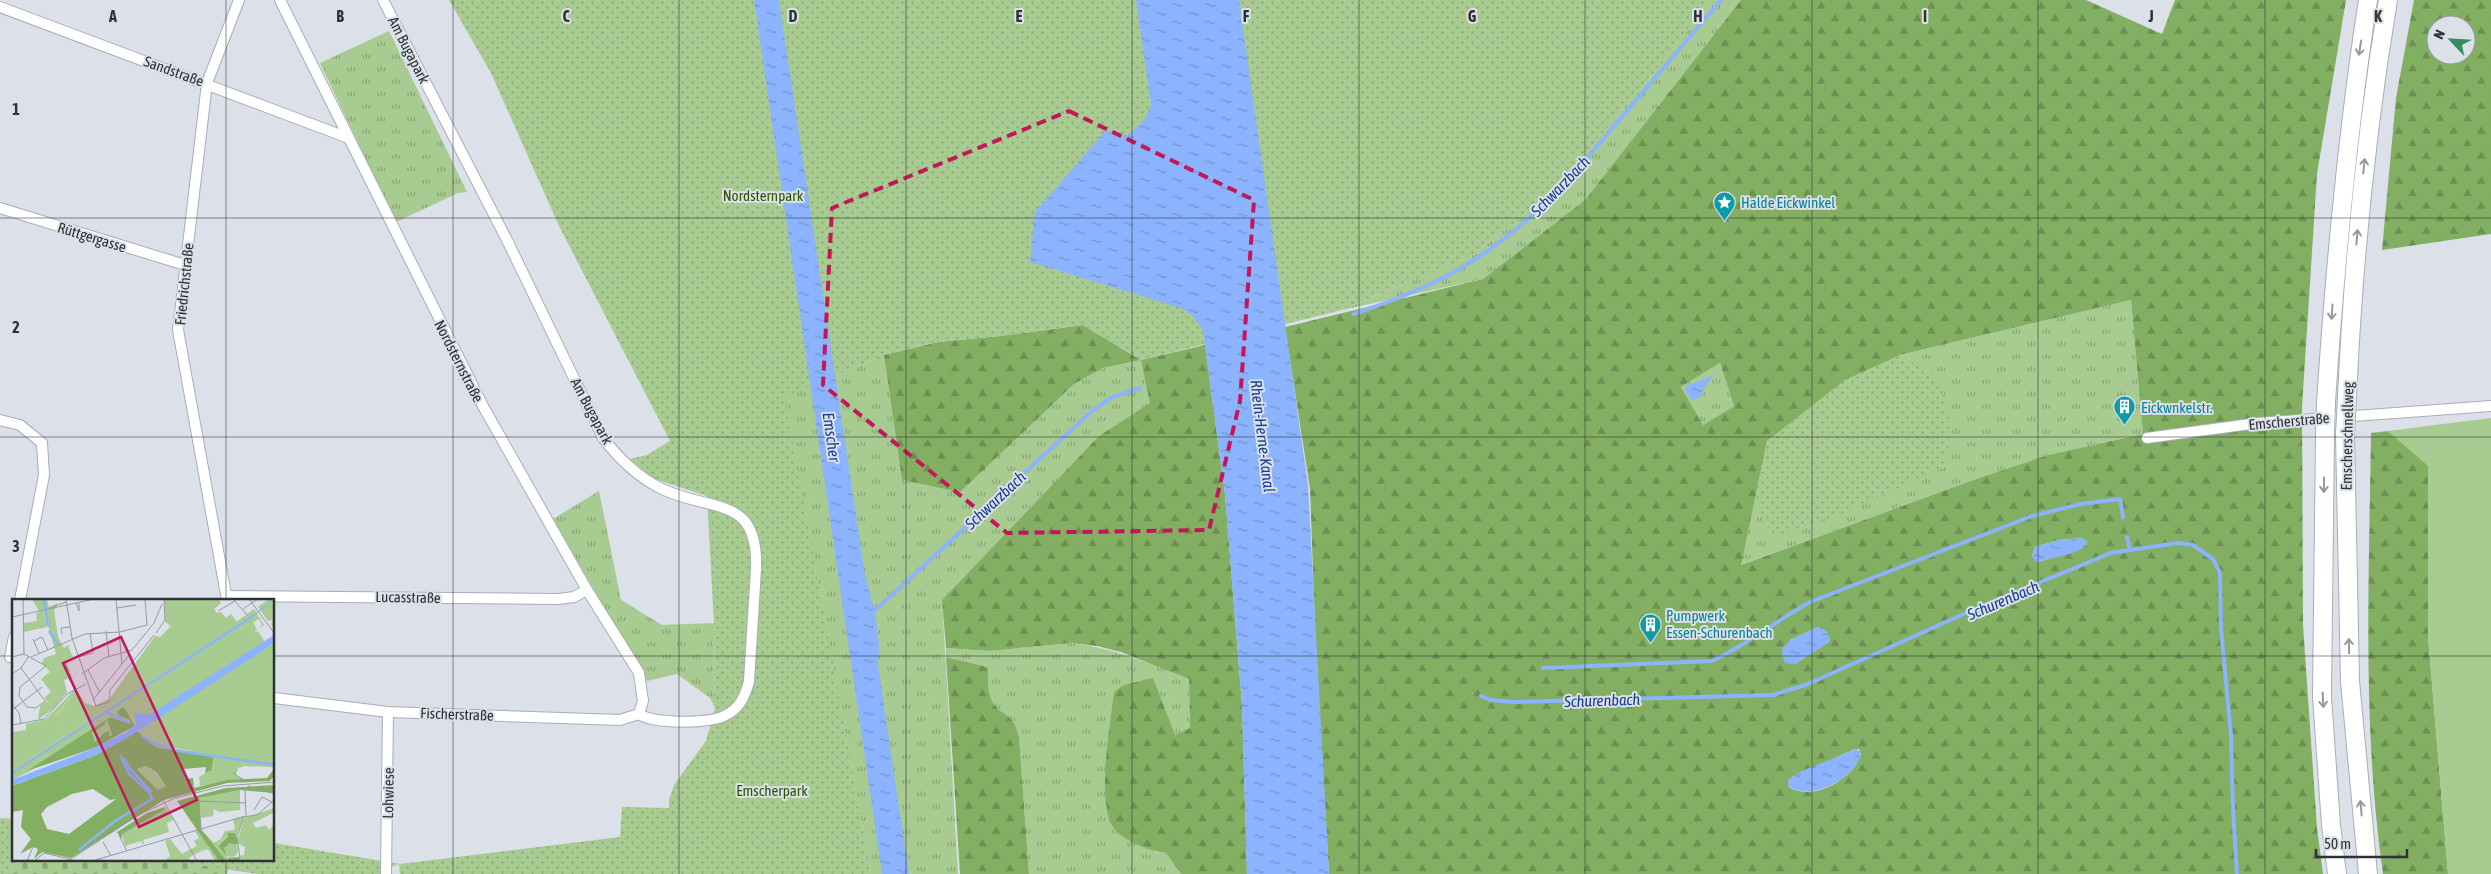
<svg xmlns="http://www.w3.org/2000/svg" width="2491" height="874" viewBox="0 0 2491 874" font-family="'Asap Condensed',sans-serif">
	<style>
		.grass { fill: url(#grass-tufts) }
		.forest { fill: url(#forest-firs); fill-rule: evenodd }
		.cemetery { fill: url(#cemetery-stones) }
		.park { fill: url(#park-dots) }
		.garden { fill: #a7cb90 }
		.water { fill: url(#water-ripples) }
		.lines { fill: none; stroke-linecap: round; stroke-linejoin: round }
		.stream { stroke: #8cb3fd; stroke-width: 4 }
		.minor-casing { stroke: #a9adb6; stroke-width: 12 }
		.motorway-casing { stroke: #a9adb6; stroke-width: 20 }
		.minor { stroke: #fff; stroke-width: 10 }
		.motorway { stroke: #fff; stroke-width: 18 }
		.motorway-bridge-casing { stroke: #a9adb6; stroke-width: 20; stroke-linecap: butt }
		.motorway-bridge { stroke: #fff; stroke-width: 18 }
		.oneway { stroke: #97989a }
		.marked { fill: none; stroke: #c2185b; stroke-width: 4; stroke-dasharray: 10 6; stroke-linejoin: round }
		.grid { fill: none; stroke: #2f3134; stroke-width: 1; stroke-opacity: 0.55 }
		.labels { text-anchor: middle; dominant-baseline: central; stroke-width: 4; stroke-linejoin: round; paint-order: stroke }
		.street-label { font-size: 15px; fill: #2f3134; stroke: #dbe0e9 }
		.park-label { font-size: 15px; fill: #2e5600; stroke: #dbe0e9 }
		.culture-label { font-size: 15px; fill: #0d838f; stroke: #dbe0e9; text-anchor: start }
		.water-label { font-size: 16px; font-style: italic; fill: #143d90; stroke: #dbe0e9 }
		.inset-river { fill: none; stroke: #8cb3fd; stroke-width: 2.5 }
		.inset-road { fill: none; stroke: #969aa1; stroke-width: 1 }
		.view { fill: #c2185b; fill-opacity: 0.15; stroke: #c2185b; stroke-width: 2.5 }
		.inset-edge { fill: none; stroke: #2f3134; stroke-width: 2.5 }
		.grid-label { font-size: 16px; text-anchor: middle; font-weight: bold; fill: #2f3134; stroke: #dbe0e9; stroke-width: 4; stroke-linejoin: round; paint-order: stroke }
	</style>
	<defs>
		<pattern id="grass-tufts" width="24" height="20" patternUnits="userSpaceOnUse" patternTransform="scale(1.25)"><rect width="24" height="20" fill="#a7cb90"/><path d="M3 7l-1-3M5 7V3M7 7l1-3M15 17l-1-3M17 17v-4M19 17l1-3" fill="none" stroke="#88a576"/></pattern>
		<pattern id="forest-firs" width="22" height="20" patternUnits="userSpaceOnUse" patternTransform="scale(1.25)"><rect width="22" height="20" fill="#83af63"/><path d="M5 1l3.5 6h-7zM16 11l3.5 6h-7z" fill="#6c8f52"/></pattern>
		<pattern id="cemetery-stones" width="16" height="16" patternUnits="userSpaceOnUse" patternTransform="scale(1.25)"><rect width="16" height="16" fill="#a7cb90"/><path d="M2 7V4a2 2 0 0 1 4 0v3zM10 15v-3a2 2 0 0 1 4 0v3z" fill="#88a576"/></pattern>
		<pattern id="park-dots" width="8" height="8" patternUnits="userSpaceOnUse" patternTransform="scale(1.25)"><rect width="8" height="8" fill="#a7cb90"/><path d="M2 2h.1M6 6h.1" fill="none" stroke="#88a576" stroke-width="1.8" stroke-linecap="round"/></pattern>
		<pattern id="water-ripples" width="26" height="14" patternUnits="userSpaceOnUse" patternTransform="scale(1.25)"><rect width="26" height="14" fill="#8cb3fd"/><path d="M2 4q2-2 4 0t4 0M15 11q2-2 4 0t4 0" fill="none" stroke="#7392ce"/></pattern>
	</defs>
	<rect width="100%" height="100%" fill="#dbe0e9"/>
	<g class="grass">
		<path d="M1710,0H1741L1585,200L1483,279L1342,310L1471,256L1551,194L1664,61Z"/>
		<path d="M389,31L467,192L458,193L396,222L320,63Z"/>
		<path d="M2131,300L2143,434L2048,455L1976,479L1740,565L1767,441L1845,380L1900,355Z"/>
		<path d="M884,355L902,480L960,491L1074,384L1103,368L1141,360L1151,403L1099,436L942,600L958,874H871L784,397Z"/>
		<path d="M1720,363L1734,406L1703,425L1681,387Z"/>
		<path d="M599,491L621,600L662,625L714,623L715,708L710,698L677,674L647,681L553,519Z"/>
		<path d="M1071,643C1113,648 1150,663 1189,679L1190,729L1174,735L1155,852L1166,853L1181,874H1029L1019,737C1013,714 1005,719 993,703C987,694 988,678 988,667L946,657V648L989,651Z"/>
	</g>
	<g class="forest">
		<path d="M1741,0H2086L2162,34L2175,0H2346L2317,174L2302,407L2303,625L2317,828L2323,874H1329L1316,657L1310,489L1285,327L1483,279L1585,200ZM2131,300L2143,434L2048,455L1976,479L1741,565L1767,441L1900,355ZM1720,363L1734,406L1703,425L1681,387ZM2082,538L2077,550L2039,562L2032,556L2035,547L2059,540ZM1818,627L1826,631L1830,640L1795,664L1790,640ZM1855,749H1859L1861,754C1854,779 1813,802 1789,787L1792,777Z"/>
		<path d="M2414,0H2491V234L2382,250L2396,98ZM2436,25H2466V55H2436Z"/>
		<path d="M1083,325L1141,360L1205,345L1225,494L1242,705L1247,874H1181L1166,853C1148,851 1114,838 1109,819C1099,784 1110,728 1114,692L1124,685L1153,678L1175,735L1190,728L1189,679L1121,652L1097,646L1071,643L989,651L946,648L942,600L1099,436L1150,403L1141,360L1103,368L1074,384L960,492L902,480L884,355L938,342L1000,336Z"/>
		<path d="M2388,431L2428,465V636L2448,874H2383C2362,728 2369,580 2371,433Z"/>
		<path d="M946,657L988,667C988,678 987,693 993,703C1005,719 1013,712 1019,737L1029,874H960Z"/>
	</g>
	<path class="cemetery" d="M19,860H164L228,869L227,874H3Z"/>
	<g class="park">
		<path d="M449,0H1710L1664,61L1551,194L1471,256L1342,310L1141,360L1083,325L1000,336L938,342L884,355L785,397L871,874H400L399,864L386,869L384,874H257L164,860H274V843L400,864L620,837L622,807L669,808V800L674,785L706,741L715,708L714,623L707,496L652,478L630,459L647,455L670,441L559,226L491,73Z"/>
		<path d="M1900,355L1934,374L1951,420L1946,466L1846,512L1777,536L1763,523L1756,494L1767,441L1845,380Z"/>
		<path d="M0,818L14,819V860H19L3,874H0Z"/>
	</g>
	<path class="garden" d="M2491,418V874H2448L2428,636V466L2388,431Z"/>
	<g class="water">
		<path d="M754,0H779L865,575C873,602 882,637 878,665L909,874H882Z"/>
		<path d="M1136,0H1239L1308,485L1329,874H1247L1242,705L1225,494L1203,331L1192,315L1181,308L1030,262L1035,212L1106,130L1127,136L1145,119L1151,105Z"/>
		<path d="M1714,375L1704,388L1701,397L1692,400L1686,392V386Z"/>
		<path d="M2082,538L2088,542C2081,555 2052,557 2039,562L2035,561L2032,556L2035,547L2059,540Z"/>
		<path d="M1818,627L1826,631L1830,640L1828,643L1795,664L1785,663L1782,654L1783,647L1791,640Z"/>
		<path d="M1856,749L1861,752C1859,777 1808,804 1788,785V780L1802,771Z"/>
	</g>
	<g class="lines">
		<g class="stream">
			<path d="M1354,314C1402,298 1449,279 1490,249C1540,215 1577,170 1616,124C1651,83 1686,41 1721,0"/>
			<path d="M2127,537L2130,550"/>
			<path d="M870,615L1092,411L1112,397L1140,388"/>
			<path d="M1543,668L1712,661C1747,645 1777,620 1810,602L2032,516L2081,504L2120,499L2123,517"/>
			<path d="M1481,696L1490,700L1513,702L1773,695L1808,684L1968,612L2111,553L2177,543L2193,545L2213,559L2220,573L2221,628L2231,736L2233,809L2237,874"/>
		</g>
		<defs>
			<g id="minor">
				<path d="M280,0L484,408L587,590L639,673L643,701L639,714"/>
				<path d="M383,0L507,240L603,438C619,459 637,476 660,488C709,513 759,493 756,569L749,681C746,694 739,709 726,715C710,724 654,724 639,714"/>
				<path d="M0,7L346,137"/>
				<path d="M0,208L185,265"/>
				<path d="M0,420L20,425L42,443L44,475L20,600"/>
				<path d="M2147,438L2258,423L2491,406"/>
				<path d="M227,596L558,599L574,597L587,590"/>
				<path d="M227,600L178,330L207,83L239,0"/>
				<path d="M10,657L14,637"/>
				<path d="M274,698L388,712L620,720L639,714"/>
				<path d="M386,874L388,712"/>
			</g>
			<g id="motorway">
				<path d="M2347,398C2353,264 2366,132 2388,0"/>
				<path d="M2326,402C2335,267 2347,134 2368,0"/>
				<path d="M2345,434L2350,681L2368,874"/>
				<path d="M2325,436L2322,697L2331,825L2337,874"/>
			</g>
		</defs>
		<use href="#minor" class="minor-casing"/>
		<use href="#motorway" class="motorway-casing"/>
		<use href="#minor" class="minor"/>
		<use href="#motorway" class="motorway"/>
		<defs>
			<g id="motorway-bridge">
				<path d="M2345,434L2347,398"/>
				<path d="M2325,436L2326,402"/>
			</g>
		</defs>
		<use href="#motorway-bridge" class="motorway-bridge-casing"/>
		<use href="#motorway-bridge" class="motorway-bridge"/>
	</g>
	<defs><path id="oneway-shaft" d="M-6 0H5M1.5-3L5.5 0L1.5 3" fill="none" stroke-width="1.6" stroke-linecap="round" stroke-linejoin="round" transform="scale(1.25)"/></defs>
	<g class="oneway">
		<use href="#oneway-shaft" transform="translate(2360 48) rotate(99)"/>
		<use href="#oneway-shaft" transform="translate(2364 166) rotate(-84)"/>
		<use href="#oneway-shaft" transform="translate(2357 237) rotate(-85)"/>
		<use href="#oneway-shaft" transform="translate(2332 312) rotate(94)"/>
		<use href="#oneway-shaft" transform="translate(2324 485) rotate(91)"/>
		<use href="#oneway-shaft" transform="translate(2349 646) rotate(-91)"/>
		<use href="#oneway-shaft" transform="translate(2323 700) rotate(87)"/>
		<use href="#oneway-shaft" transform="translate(2361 808) rotate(-95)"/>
	</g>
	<path class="marked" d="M1069,111L1254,200L1240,401L1209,530L1007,533L823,385L832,208Z"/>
	<path class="grid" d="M226,0V600M453,0V874M679,0V874M906,0V874M1132,0V874M1359,0V874M1585,0V874M1812,0V874M2038,0V874M2265,0V874M0,218H2491M0,437H2491M0,656H14M274,656H2491M226,860V874"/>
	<defs>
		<symbol id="sight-pin" viewBox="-11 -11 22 30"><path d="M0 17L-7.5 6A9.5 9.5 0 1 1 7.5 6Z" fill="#0f9aa8" stroke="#dbe0e9"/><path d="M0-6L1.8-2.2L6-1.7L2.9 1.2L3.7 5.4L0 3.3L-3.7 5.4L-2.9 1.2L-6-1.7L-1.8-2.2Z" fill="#fff"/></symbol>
		<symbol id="building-pin" viewBox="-11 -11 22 30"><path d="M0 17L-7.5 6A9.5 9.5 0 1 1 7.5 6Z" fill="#0f9aa8" stroke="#dbe0e9"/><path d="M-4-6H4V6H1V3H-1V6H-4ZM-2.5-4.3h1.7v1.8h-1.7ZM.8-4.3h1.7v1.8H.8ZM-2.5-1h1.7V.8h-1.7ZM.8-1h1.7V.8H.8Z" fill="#fff"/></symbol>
	</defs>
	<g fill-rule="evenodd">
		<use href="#sight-pin" x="1712" y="190" width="25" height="34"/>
		<use href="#building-pin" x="2112" y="394" width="25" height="34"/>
		<use href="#building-pin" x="1638" y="612" width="25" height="34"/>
	</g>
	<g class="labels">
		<g class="street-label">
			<text transform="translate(409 50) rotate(63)">Am Bugapark</text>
			<text transform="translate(174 71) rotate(20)">Sandstraße</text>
			<text transform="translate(92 237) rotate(17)">Rüttgergasse</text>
			<text transform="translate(184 284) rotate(-84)">Friedrichstraße</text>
			<text transform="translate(459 361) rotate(63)">Nordsternstraße</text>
			<text transform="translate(592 411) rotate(62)">Am Bugapark</text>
			<text transform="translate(2289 421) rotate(-5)">Emscherstraße</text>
			<text transform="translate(2347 436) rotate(-89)">Emscherschnellweg</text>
			<text transform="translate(408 597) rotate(1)">Lucasstraße</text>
			<text transform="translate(457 714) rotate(2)">Fischerstraße</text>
			<text transform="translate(388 793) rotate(-89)">Lohwiese</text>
		</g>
		<g class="park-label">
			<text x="763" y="195">Nordsternpark</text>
			<text x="772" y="790">Emscherpark</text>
		</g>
		<g class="culture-label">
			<text x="1741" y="202">Halde Eickwinkel</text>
			<text x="2141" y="407">Eickwnkelstr.</text>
			<text x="1666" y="615">Pumpwerk<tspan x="1666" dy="17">Essen-Schurenbach</tspan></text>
		</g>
		<g class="water-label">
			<text transform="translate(1560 186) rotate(-46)">Schwarzbach</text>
			<text transform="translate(1263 436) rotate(83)">Rhein-Herne-Kanal</text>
			<text transform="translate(832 437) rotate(82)">Emscher</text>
			<text transform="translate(995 500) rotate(-43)">Schwarzbach</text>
			<text transform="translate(2003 600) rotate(-23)">Schurenbach</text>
			<text transform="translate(1602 700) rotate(-2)">Schurenbach</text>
		</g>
	</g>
	<g transform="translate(12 599)">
		<rect width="262" height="262" fill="#dbe0e9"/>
		<path d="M257,0H262V30L259,25L261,21L256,22L246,8ZM242,10L252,26L247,30L250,26L247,20L241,23L245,31L241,34L236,27L230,30L224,23ZM107,101L112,107L105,111L118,121L117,125L98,118L95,120L100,136L83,143L80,140V134L92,126L94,120L16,173L0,181V171ZM129,135L137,142L156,149L262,165V168L233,167L226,169L224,176L232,180L188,187L187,178L201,170L196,157L144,148L136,143ZM134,167L143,173L154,187L146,192L125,169ZM228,191V211L208,213L202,210L201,217L189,219L187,199ZM262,209L261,214L241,224L244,229L254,226L257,231L262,225V262H230L227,257L232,256L233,248L225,244L232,219ZM187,231L197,247L187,252L182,242L187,239L183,232ZM212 251a7 7 0 1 1 14 0a7 7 0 1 1-14 0Z" fill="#a7cb90"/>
		<path d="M112,107L123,127L85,148L15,172L98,118L118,125V121L106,116L105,112ZM95,120L100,136L97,137V132L92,134L83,143L80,134L92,126ZM126,132L144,148L201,158L200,171L193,174L194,168L172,170L173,180L181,179L182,189L215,181L255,179L262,170V177L258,182L215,184L152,201L59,259L30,253L22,260L26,250L21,248L8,255L19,240L9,228L11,211L0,213V187L84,156ZM134,167L144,173L154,187L146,191L125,170ZM81,190L98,201L104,200L57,235L35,230L29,215L35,208L60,195ZM262,186V194L228,191L187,199L189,230L215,262L206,261L165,202L214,189ZM153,208L152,211L111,235L109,240L105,233L135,214ZM215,233L223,234L225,239V246L218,244L212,249L215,259L227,258L229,262H218L212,257L206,247L216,237Z" fill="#83af63" fill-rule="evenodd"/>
		<path d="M44,55L56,68L59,79L52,81L55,93L42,109L32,99L39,93L29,80L38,73L30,64L32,59Z" fill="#a7cb90"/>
		<path d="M20,0H35L37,9L45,4V9L42,11L46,38L52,49L56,46L59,54L61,58L54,61L64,90L73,104L82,107L98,99L143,37L148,38L159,27L153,23L152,0H207L209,4L202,10L205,14L209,13L214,19L219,15L230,30L236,27L241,34L246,32L256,48L262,44V165L233,163L143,145L129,135L107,101L0,171V133L14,131V125L34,120L63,90L55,67L45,58L32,13L28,14ZM60,96L53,131L38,125L46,113ZM34,102L42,109L26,121L28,107ZM232,217L224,238L223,234L215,233L216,236L206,246L218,262H215L189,230L202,244L209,240L213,232L223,231L221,220ZM158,240L170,255L185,247L188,252L197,247L207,262H203L196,250L182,255L177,259L178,262H152L158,257L153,242Z" fill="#a7cb90" fill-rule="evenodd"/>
		<path d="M32,13L35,28L12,33V24L25,22L24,14ZM61,95L69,120L53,131L37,125ZM153,208L162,221L155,224L157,233L131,241L133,247L129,242L113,247L110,235L152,211Z" fill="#a7cb90"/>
		<path d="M262,2L230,26L0,175V173ZM262,36V44L240,59L117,138L84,156L0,187V181L85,148L114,133L124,126L123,113L137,116Z" fill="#8cb3fd"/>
		<path class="inset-river" d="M32,0L36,27M37,32L46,45M94,113L118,124M129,136L142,145L167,152L263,166M112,159L118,170L140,193M67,251L103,222L140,200L137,193L117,175L108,156"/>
		<path class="inset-road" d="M11,0L12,55M54,0L60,39L84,107L97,103L98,91L142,36M104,0L110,65M133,0L135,26M221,0L235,16M237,0L263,35M64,4L67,12V4M37,9L54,3M105,9L124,6M231,10L246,0M206,12L223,2M0,18L82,0M94,32L97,58M144,34L153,21L152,0M50,35L49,29L58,28M21,40L27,54M22,42L30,38L36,51M0,58L12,55L34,67L8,88M19,58L73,35L108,33L135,26M66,58L81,54L78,34M76,71L88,94M0,75L9,69L17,57M70,75L92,59L120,51L142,24L150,5M8,88L7,97L15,108L24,109L33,102L9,69M81,101L118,55M0,105L7,114L9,125M0,111L30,88M0,126L32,120L55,95L74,85M221,174L234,183M236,187L263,195M146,192L185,262M233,192L234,217M242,211L250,198L260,203M189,230L187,202L234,204M107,236L115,252M91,243L99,257M228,260L225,238L232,217M15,262L21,248M22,262L32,254L58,260M56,262L126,216L163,199L211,187L263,183M80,262L230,218L245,216L263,200"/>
		<path class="view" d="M109,38L185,201L127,228L51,64Z"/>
		<rect width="262" height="262" class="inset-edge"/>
	</g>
	<g class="grid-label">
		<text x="113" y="22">A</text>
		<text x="340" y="22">B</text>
		<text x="566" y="22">C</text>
		<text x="793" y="22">D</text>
		<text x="1019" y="22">E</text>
		<text x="1246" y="22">F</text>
		<text x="1472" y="22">G</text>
		<text x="1698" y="22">H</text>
		<text x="1925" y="22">I</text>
		<text x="2151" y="22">J</text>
		<text x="2378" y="22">K</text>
		<text x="16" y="115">1</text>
		<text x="16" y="333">2</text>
		<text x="16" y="552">3</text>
	</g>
	<g transform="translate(2451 40) rotate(295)"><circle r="24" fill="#dbe0e9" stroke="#969aa1"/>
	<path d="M0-4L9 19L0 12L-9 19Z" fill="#338c61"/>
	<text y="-8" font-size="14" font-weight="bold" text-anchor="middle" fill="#2f3134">N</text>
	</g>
	<path d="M2316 849v8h91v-8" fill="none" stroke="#2f3134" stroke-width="2.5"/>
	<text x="2324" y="849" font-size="15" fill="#2f3134" stroke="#dbe0e9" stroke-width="4" paint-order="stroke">50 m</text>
</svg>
